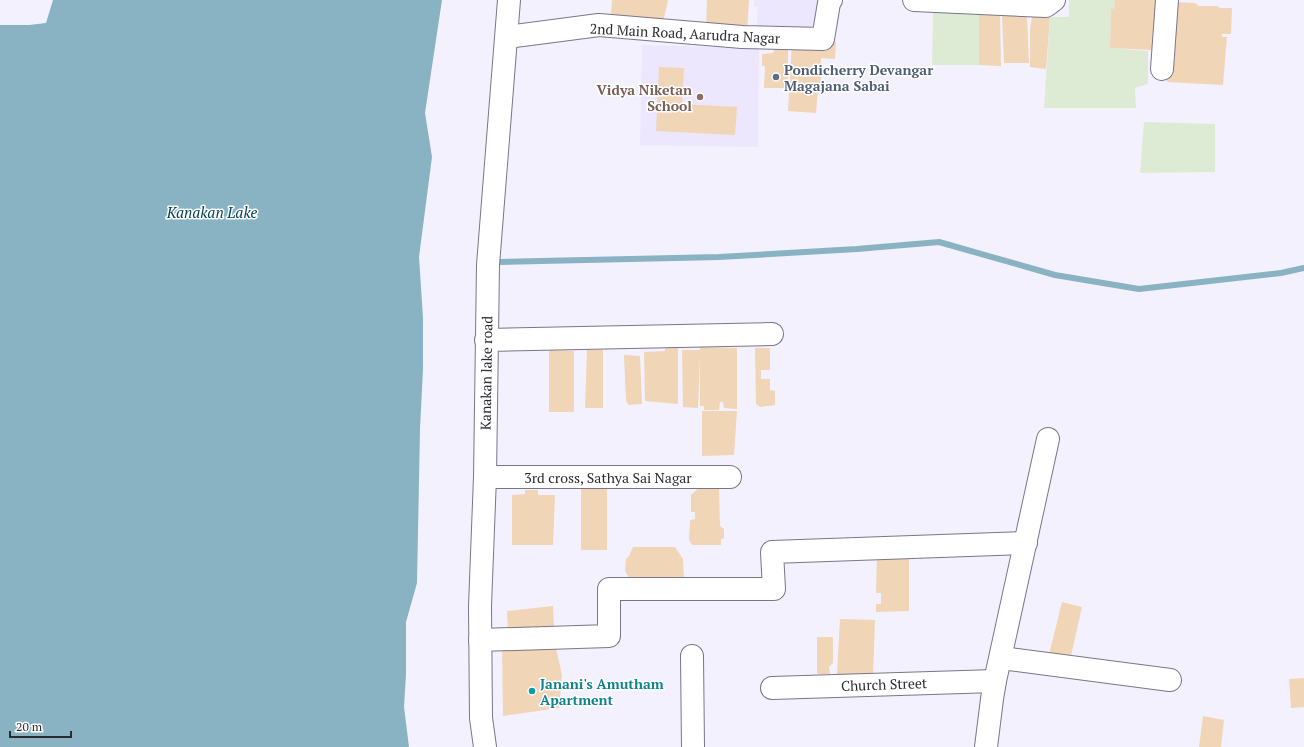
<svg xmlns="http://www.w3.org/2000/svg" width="1304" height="747" viewBox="0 0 1304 747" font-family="'PT Serif',serif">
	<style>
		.built { fill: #ede7fe }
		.green { fill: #deebd4 }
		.water { fill: #89b2c3 }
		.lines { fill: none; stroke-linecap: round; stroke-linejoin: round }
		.stream { stroke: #89b2c3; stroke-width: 6 }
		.building { fill: #f0d5b7 }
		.minor-casing { stroke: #7a7588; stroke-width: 24 }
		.minor { stroke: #fff; stroke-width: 22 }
		.service-dot { fill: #5c6f8a; stroke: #fff; stroke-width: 1.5 }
		.education-dot { fill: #8d6e63; stroke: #fff; stroke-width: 1.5 }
		.culture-dot { fill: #0f9aa8; stroke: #fff; stroke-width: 1.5 }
		.labels { text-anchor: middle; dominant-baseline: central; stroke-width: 3; stroke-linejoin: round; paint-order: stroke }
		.street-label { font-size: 14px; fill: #2d2a32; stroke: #fff }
		.service-label { font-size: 14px; font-weight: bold; fill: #4e5e75; stroke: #fff; text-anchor: start }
		.education-label { font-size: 14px; font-weight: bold; fill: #785e54; stroke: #fff; text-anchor: end }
		.culture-label { font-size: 14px; font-weight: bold; fill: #0d838f; stroke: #fff; text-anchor: start }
		.water-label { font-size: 15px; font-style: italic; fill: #003e50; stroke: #fff }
	</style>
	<rect width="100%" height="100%" fill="#f4f1fe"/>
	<g class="built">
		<path d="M754,0H822L819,36L756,31L758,7L754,6Z"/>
		<path d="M642,45L759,48L758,147L640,145Z"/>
	</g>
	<g class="green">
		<path d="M1069,0H1115L1114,9H1111L1110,48L1148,51V84L1135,88L1136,108H1044L1050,17H1069Z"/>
		<path d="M933,12L979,14V65H932Z"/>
		<path d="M1144,122L1215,124V172L1140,173Z"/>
	</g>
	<path class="water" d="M53,0H442L425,113L432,157L419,257L423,318V369L420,429L417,583L406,622V674L404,707L409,747H0V25H29L46,23Z"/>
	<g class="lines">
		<path class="stream" d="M499,262L719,257L857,249L939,242L1055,275L1139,289L1281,273L1304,268"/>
	</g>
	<g class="building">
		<path d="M612,0H668L663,23L611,15Z"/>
		<path d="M707,0H749L747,32L706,29Z"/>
		<path d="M1115,0H1157L1153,50L1110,48L1111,9H1114Z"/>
		<path d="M1175,2L1195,3L1199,6H1217L1220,8H1232L1231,34H1221L1223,37H1227L1223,85L1167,82L1170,29Z"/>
		<path d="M979,14L1000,15L1001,66L979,65Z"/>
		<path d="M1002,16H1027L1029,63H1004Z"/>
		<path d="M1032,17H1050L1046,69L1030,67V29Z"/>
		<path d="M792,42H836L835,59L821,58V85L818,89L816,113L788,111Z"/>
		<path d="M775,47H788V88H764L765,66H762V54L773,53Z"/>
		<path d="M659,67L684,68L682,104L737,107L735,135L656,131Z"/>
		<path d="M678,344V404L645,401L644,352L665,351V345Z"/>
		<path d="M700,347L737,348V409L724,408L723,402H720L719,410H704V406H700V358L698,408L683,407L682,350H700Z"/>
		<path d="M755,348H770V370H761V379H770V390L775,391V405L760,407L756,404Z"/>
		<path d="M549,350L574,351V412H549Z"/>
		<path d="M587,350H603V408H585Z"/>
		<path d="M624,355L640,356L642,404L629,405L626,401Z"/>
		<path d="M702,411H737L734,455L702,456Z"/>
		<rect x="581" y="488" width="26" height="62"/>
		<path d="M699,488H719L720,526L724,529V538L721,539V545H692L689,540L690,520L695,519V512H691V495Z"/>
		<path d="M525,490H538V495H555L553,545H512V495L525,494Z"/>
		<path d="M633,547H675L683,559L684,579L656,578L642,582L631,581L625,571L626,559L629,556Z"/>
		<path d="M877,555H909V611L876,612V604H881V593H876Z"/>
		<path d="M1062,602L1082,607L1070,660L1049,655Z"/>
		<path d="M553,606L554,627L508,631L507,611Z"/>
		<path d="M840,619L875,620L873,676L837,674Z"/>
		<path d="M817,637H833V663L829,667L830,674H817Z"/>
		<path d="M502,646L556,648L562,675L559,708L503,716Z"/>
		<path d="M1304,678V707L1291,708L1289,679Z"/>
		<path d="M1203,716L1224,720L1221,747H1199Z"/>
	</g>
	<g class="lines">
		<defs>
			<g id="minor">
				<path d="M914,0L1046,6L1054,0"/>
				<path d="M507,37L599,25L742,37L823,39L829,3L831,0"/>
				<path d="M1162,69L1167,0"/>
				<path d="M486,340L772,334"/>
				<path d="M485,477H730"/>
				<path d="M480,640L609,636V589H774L772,552L1026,543"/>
				<path d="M692,656L693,747"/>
				<path d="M1001,658L1170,680"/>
				<path d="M772,688L995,681"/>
				<path d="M485,747L481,718L480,606L485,477L488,265L509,0"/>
				<path d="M986,747L992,699L995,681L1048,439"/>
			</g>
		</defs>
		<use href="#minor" class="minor-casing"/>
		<use href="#minor" class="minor"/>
	</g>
	<circle class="service-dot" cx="776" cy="77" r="4"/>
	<circle class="education-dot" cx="700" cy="97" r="4"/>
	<circle class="culture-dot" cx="532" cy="691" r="4"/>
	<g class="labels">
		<g class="street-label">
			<text transform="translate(685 33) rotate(3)">2nd Main Road, Aarudra Nagar</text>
			<text transform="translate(486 373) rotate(-89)">Kanakan lake road</text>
			<text x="608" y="477">3rd cross, Sathya Sai Nagar</text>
			<text transform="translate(884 684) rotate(-2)">Church Street</text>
		</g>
		<g class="service-label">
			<text x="784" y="69">Pondicherry Devangar<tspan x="784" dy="16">Magajana Sabai</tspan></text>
		</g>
		<g class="education-label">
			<text x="692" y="89">Vidya Niketan<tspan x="692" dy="16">School</tspan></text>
		</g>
		<g class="culture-label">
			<text x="540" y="683">Janani's Amutham<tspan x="540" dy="16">Apartment</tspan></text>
		</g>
		<g class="water-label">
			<text x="212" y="212">Kanakan Lake</text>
		</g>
	</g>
	<path d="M10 731v6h61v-6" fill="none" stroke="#2d2a32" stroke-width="2"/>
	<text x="16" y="731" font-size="12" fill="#2d2a32" stroke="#ffffff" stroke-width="3" paint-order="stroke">20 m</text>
</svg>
